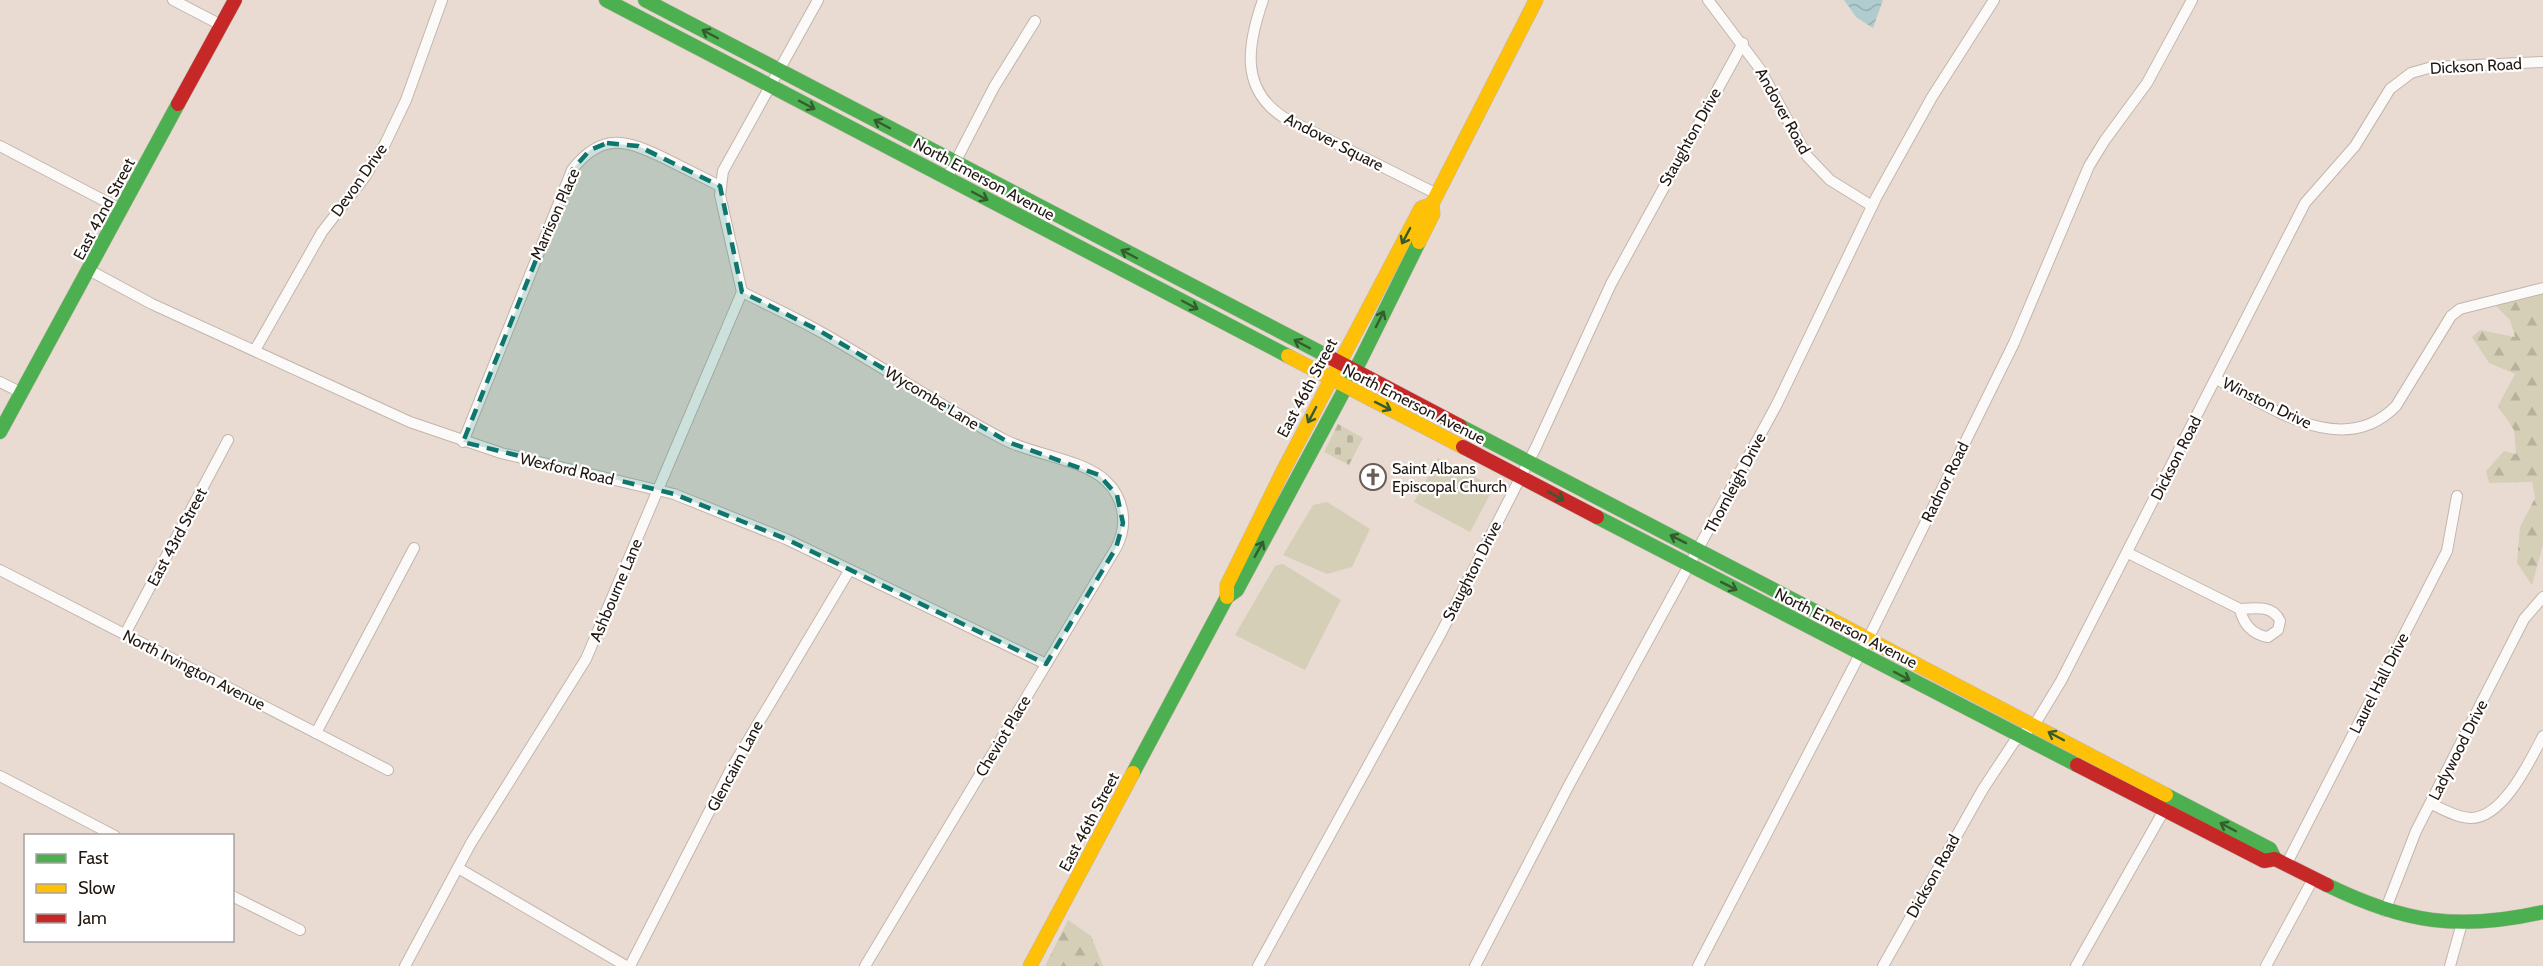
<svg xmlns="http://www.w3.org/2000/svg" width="2543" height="966" viewBox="0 0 2543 966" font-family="Cabin,sans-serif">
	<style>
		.forest { fill: url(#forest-firs) }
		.cemetery { fill: url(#cemetery-stones) }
		.green { fill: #d5cfb8 }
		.water { fill: url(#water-waves) }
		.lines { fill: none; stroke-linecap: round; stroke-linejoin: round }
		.street-casing { stroke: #c1b6ae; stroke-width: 12 }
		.fast-casing { stroke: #c1b6ae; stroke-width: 15 }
		.slow-casing { stroke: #c1b6ae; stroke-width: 15 }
		.jam-casing { stroke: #c1b6ae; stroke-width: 15 }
		.street { stroke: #fcfaf8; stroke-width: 10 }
		.fast { stroke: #4caf50; stroke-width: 14 }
		.slow { stroke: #ffc107; stroke-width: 14 }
		.jam { stroke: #c62828; stroke-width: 14 }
		.oneway { stroke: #355c2e }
		.marked { fill: #0f766e; fill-opacity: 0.2; stroke: #0f766e; stroke-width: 4.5; stroke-dasharray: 12 8; stroke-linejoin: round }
		.labels { text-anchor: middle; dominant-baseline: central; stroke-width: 4.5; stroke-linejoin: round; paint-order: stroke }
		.street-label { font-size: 16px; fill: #221812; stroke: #fff }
		.poi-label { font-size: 16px; fill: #221812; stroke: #fff; text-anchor: start }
	</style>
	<defs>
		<pattern id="forest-firs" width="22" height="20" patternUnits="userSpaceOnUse" patternTransform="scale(1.5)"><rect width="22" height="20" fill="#d5cfb8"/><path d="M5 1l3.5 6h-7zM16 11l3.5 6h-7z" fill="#b7b19d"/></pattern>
		<pattern id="cemetery-stones" width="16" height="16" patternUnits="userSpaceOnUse" patternTransform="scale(1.5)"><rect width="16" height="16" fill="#d5cfb8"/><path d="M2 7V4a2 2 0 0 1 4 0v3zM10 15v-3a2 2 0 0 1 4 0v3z" fill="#b7b19d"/></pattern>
		<pattern id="water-waves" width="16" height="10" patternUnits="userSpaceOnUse" patternTransform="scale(1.5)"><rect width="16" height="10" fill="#b0cccf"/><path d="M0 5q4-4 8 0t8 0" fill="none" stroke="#97aeb1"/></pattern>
	</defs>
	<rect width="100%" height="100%" fill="#e9dbd1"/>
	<g class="forest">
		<path d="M2543,293V545L2532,585L2517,563L2520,527L2535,498L2532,482L2489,483L2486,471L2504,451L2516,454L2514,430L2498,406L2515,374L2489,363L2472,337L2480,330L2515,337L2510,320L2495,305Z"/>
		<path d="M1068,920L1091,936L1103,966H1045Z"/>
	</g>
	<path class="cemetery" d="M1338,424L1363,438L1349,465L1324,452Z"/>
	<g class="green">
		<path d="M1438,458L1494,487L1470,532L1414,502Z"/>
		<path d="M1327,502L1370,529L1352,567L1327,574L1283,555L1313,505Z"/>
		<path d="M1283,564L1341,600L1305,670L1235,635L1275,566Z"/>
	</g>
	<path class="water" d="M1844,0H1883L1873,28L1856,17Z"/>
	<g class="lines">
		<defs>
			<g id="street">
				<path d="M173,0L221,25"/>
				<path d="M1263,0C1248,43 1239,88 1283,117L1437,194"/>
				<path d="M1708,0L1760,69L1807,156L1830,180L1872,206"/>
				<path d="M0,146L122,210"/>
				<path d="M947,178L994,87L1035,21"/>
				<path d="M89,270L152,304L410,422L501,453L674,494L786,539L1046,664"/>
				<path d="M742,292C768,305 794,317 819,331C882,366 941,407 1005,440C1034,455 1083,459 1106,481C1125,499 1128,526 1116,548L865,966"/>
				<path d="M255,350L322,232L364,178L385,144L406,100L442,0"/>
				<path d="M2216,379C2270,406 2342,461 2396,406L2451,316L2460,309L2543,288"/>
				<path d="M0,382L22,393"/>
				<path d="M463,442L572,170C602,131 627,140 666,159C684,168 702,177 720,186"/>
				<path d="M2128,553L2240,609C2255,608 2273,605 2280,621L2278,630L2268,637C2253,635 2243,624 2240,609"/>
				<path d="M0,570L388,770"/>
				<path d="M125,634L228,440"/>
				<path d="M316,733L414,548"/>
				<path d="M0,776L115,836"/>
				<path d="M2431,804C2443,809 2457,818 2471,818C2503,818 2530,761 2543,736"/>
				<path d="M2286,865L2447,551L2457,496"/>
				<path d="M458,868L626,966"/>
				<path d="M232,896L300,930"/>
				<path d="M2385,911L2416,831L2524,619L2543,597"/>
				<path d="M405,966L471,843L586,659L742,292L720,195L723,171L818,0"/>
				<path d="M630,966L731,769L849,571"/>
				<path d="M1258,966L1441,633L1536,447L1611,284L1743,43"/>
				<path d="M1475,966L1569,785L1776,406L1877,196L1932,97L1994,0"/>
				<path d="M1698,966L1874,627L2014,343L2089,166L2105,140L2147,83L2192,0"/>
				<path d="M1883,966L1983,789L2014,742L2035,724L2061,681L2305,203L2355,146L2390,89L2411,73L2432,67L2543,62"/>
				<path d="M2076,966L2167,805"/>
				<path d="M2266,966L2313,879"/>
				<path d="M2450,966L2462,923"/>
			</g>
			<g id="fast">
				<path d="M606,0L1288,356"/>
				<path d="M645,0L1331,358"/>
				<path d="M1460,426L1828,618"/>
				<path d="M0,432L178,104"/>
				<path d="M1597,517L2077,765"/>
				<path d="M1133,773L1227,597L1237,590L1361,359L1419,242"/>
				<path d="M2166,795L2270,849L2275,859"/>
				<path d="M2327,885C2405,923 2458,931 2543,912"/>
			</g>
			<g id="slow">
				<path d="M1419,242L1433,214L1432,204L1536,0"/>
				<path d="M1288,356L1463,447"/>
				<path d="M1227,597V585L1283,471L1421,208L1432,204"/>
				<path d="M1828,618L2166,795"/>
				<path d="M1030,966L1133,773"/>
			</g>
			<g id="jam">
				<path d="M178,104L235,0"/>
				<path d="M1331,358L1460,426"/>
				<path d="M1463,447L1597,517"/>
				<path d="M2077,765L2264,861L2275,859L2327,885"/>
			</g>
		</defs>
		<use href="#street" class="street-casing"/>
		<use href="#fast" class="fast-casing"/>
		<use href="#slow" class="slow-casing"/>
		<use href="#jam" class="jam-casing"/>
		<use href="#street" class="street"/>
		<use href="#fast" class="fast"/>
		<use href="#slow" class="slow"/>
		<use href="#jam" class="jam"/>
	</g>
	<defs><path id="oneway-shaft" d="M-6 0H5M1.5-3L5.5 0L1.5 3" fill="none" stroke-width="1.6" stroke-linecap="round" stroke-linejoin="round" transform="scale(1.5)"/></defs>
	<g class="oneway">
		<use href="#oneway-shaft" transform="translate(710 34) rotate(-152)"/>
		<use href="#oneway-shaft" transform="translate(807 105) rotate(28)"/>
		<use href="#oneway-shaft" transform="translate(882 124) rotate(-152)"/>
		<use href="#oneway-shaft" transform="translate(980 196) rotate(28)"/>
		<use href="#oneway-shaft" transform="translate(1406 236) rotate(118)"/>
		<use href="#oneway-shaft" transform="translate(1129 254) rotate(-152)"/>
		<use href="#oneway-shaft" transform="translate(1190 305) rotate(28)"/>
		<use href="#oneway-shaft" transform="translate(1380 319) rotate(-63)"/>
		<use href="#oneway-shaft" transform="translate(1302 344) rotate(-152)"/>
		<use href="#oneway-shaft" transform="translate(1383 406) rotate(27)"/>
		<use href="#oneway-shaft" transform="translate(1312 415) rotate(118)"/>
		<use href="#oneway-shaft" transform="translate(1556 496) rotate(28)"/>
		<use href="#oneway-shaft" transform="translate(1678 539) rotate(-153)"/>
		<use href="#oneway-shaft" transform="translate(1259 549) rotate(-61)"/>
		<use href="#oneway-shaft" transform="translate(1729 586) rotate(27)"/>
		<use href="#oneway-shaft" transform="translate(1902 676) rotate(28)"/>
		<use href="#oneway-shaft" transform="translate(2056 736) rotate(-152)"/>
		<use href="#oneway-shaft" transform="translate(2228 827) rotate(-152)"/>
	</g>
	<path class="marked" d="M607,143L638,146L720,186L742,292L820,331L1008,442L1099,475L1117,495L1123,523L1116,548L1046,664L786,539L674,494L463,442L572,170L590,150Z"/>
	<defs>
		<symbol id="church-ring" viewBox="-11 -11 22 22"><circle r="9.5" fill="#fff" stroke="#685c55" stroke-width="1.5"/><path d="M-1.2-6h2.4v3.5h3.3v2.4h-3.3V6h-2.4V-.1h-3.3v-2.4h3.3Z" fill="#685c55"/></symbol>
	</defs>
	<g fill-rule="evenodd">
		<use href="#church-ring" x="1358" y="462" width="30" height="30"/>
	</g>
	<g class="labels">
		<g class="street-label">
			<text transform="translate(2476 66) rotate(-3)">Dickson Road</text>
			<text transform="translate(1783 111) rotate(61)">Andover Road</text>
			<text transform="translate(1690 137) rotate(-61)">Staughton Drive</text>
			<text transform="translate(1334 142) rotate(27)">Andover Square</text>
			<text transform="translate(984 179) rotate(28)">North Emerson Avenue</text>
			<text transform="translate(359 180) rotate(-55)">Devon Drive</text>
			<text transform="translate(104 209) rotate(-62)">East 42nd Street</text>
			<text transform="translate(555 214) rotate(-66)">Marrison Place</text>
			<text transform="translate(1307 388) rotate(-62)">East 46th Street</text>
			<text transform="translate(932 398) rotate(31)">Wycombe Lane</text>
			<text transform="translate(2267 403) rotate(26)">Winston Drive</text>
			<text transform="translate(1414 404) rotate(27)">North Emerson Avenue</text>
			<text transform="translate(2176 458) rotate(-63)">Dickson Road</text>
			<text transform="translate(567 469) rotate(13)">Wexford Road</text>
			<text transform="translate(1945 482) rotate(-64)">Radnor Road</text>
			<text transform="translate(1735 483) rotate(-62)">Thornleigh Drive</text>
			<text transform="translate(177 537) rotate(-62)">East 43rd Street</text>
			<text transform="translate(1472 571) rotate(-63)">Staughton Drive</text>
			<text transform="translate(616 590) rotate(-67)">Ashbourne Lane</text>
			<text transform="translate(1846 628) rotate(27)">North Emerson Avenue</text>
			<text transform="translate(194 670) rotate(27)">North Irvington Avenue</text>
			<text transform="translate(2379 683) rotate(-63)">Laurel Hall Drive</text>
			<text transform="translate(1003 736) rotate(-59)">Cheviot Place</text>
			<text transform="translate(2458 750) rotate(-63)">Ladywood Drive</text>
			<text transform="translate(735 766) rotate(-62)">Glencairn Lane</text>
			<text transform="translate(1089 822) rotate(-62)">East 46th Street</text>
			<text transform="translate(1933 876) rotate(-61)">Dickson Road</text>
		</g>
		<g class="poi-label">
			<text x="1392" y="468">Saint Albans<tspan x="1392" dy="18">Episcopal Church</tspan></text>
		</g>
	</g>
	<rect x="24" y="834" width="210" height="108" fill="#ffffff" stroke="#a7a3a0" stroke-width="1.5"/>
	<rect x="36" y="854" width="30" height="9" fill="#4caf50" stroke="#a7a3a0" stroke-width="1.5"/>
	<text x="78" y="864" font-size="18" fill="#221812">Fast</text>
	<rect x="36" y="884" width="30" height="9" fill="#ffc107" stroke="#a7a3a0" stroke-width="1.5"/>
	<text x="78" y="894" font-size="18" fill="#221812">Slow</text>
	<rect x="36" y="914" width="30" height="9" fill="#c62828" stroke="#a7a3a0" stroke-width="1.5"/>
	<text x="78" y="924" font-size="18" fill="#221812">Jam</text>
</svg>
